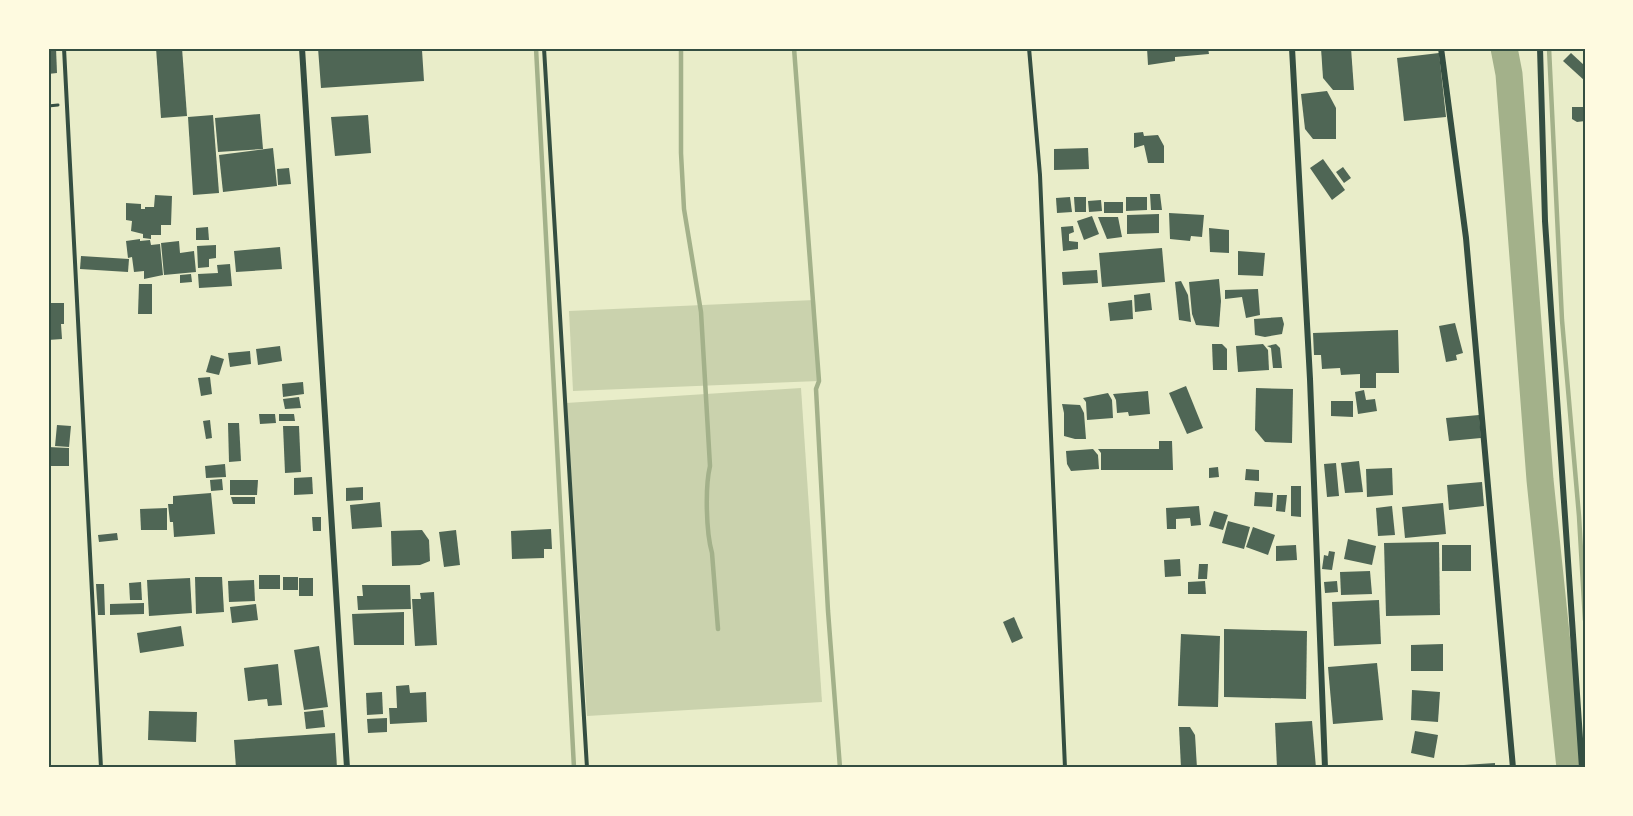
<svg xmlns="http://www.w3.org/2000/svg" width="1633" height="816" viewBox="0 0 1633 816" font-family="'PT Serif',serif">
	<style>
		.green { fill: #cad2ad }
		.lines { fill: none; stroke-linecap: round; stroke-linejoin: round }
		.stream { stroke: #a3b18a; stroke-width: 4.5 }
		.river { stroke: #a3b18a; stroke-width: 27 }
		.building { fill: #4f6655 }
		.path { stroke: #344e41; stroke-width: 3 }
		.service { stroke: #344e41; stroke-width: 4 }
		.minor { stroke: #344e41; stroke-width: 6 }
		.neatline { fill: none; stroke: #344e41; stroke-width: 2 }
	</style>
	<rect width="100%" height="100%" fill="#e9edc9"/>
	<g class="green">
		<path d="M815,300L819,381L573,391L569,311Z"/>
		<path d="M801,388L822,702L587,716L566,403Z"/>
	</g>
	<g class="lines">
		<g class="stream">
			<path d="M536,48L574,768"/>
			<path d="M681,48V153L684,209L701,312L710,466C705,487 706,532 712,553L718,629"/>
			<path d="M794,48L819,381L816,389L828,611L840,768"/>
			<path d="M1549,48L1562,320L1579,516L1585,620"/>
		</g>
		<path class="river" d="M1504,48L1509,74L1540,480L1570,768"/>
	</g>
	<g class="building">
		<path d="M48,48H56L57,73L48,74Z"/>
		<path d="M156,48H182L187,116L161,118Z"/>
		<path d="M318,48H427V50H422L424,81L321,88Z"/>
		<path d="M1147,48H1208L1209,54L1175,57V61L1148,65Z"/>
		<path d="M1321,48H1351L1354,90H1333L1323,78Z"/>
		<path d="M1439,53L1446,117L1404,121L1397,58Z"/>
		<path d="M1571,53L1585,66V81L1563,61Z"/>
		<path d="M1327,91L1336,108V139H1313L1305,129L1301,94Z"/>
		<path d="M1572,107H1585V121L1577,122L1572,119Z"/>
		<path d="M260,114L263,149L218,152L215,118Z"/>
		<path d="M213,115L219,193L193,195L188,117Z"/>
		<path d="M368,115L371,153L335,156L331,117Z"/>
		<path d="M1143,132L1144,136L1158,135L1164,146V163H1148L1144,145L1134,148V133Z"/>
		<path d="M273,148L277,186L223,192L219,155Z"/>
		<path d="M1088,148L1089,169L1054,170V149Z"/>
		<path d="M1323,159L1345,190L1332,200L1310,168Z"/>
		<path d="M1343,167L1351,178L1344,183L1336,172Z"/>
		<path d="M289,168L291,184L278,185L277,169Z"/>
		<path d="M1150,194H1160L1162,210H1151Z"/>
		<path d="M155,195L172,196L171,225H161V235H151V239L143,238V234L131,231L132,221L126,220V203L141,204V209H145V207H154Z"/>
		<path d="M1070,197L1072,212L1057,213L1056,198Z"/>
		<path d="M1074,197H1086V212H1075Z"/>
		<path d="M1126,197H1147V210L1126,211Z"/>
		<path d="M1101,200L1102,211L1089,212L1088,201Z"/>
		<rect x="1104" y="202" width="19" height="11"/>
		<path d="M1169,213L1204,215L1202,237L1191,236L1190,241L1170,239Z"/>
		<path d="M1159,214V233L1127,234V215Z"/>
		<path d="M1092,216L1099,234L1084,240L1077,221Z"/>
		<path d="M1098,217H1118L1122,237L1107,239Z"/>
		<path d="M1073,226L1074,232L1069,234V241L1078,242V249L1063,251L1061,227Z"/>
		<path d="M208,227L209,240H196V228Z"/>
		<path d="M1209,228L1229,230V253L1210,252Z"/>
		<path d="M140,239V241L150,240L151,245L160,244L163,275L144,279V271L134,272L132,257L128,258L126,241Z"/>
		<path d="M179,241L180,253L194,251L196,272L164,275L161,243Z"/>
		<path d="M216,245V258L209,259V267L198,268L197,246Z"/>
		<path d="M280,247L282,269L236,272L234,251Z"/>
		<path d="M1162,248L1165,282L1102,287L1099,253Z"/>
		<path d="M1238,251L1265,253L1263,276L1238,275Z"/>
		<path d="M81,256L129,259L128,272L80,269Z"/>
		<path d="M230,264L232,286L199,288L198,274L218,273L217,265Z"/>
		<path d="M1097,270L1098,283L1063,285L1062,272Z"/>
		<path d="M191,274L192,282L180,283V275Z"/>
		<path d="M1219,279L1221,301L1219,327L1196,325L1192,314L1189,282Z"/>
		<path d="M1181,281L1188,295L1191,322L1179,320L1175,282Z"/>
		<path d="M139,284H152V314H138Z"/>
		<path d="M1258,289L1260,315L1246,318L1242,297L1225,299V290Z"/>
		<path d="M1150,293L1152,310L1135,312L1134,295Z"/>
		<path d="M1132,300L1133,319L1110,321L1108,303Z"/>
		<path d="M48,303H64V324H61L62,339L48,340Z"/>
		<path d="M1282,317L1284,324L1282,334L1265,337L1255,335L1254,319Z"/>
		<path d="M1455,323L1463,353L1456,355L1457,360L1446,362L1439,326Z"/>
		<path d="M1398,330L1399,373H1376V388H1360V374L1341,375L1340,368L1322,369L1321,355H1314L1313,333Z"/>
		<path d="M1212,344H1222L1227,349V370H1213Z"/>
		<path d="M1263,344L1268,350L1269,370L1238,372L1236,346Z"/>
		<path d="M1276,344L1280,348L1282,368H1273L1271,348L1267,346Z"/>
		<path d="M280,346L282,361L258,365L256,349Z"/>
		<path d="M250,351L251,364L230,367L228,353Z"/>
		<path d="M211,355L224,359L219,375L206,372Z"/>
		<path d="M210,377L212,394L201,396L198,378Z"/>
		<path d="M303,382L304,394L283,397L282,384Z"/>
		<path d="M1186,386L1203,428L1187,434L1169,393Z"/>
		<path d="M1256,388L1293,389L1292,443L1265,442L1255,430Z"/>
		<path d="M1364,390L1366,400L1375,399L1377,411L1358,414L1355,392Z"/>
		<path d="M1148,391L1150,414L1129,416L1128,412L1117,413L1116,400L1113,394Z"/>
		<path d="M1108,393L1112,400L1113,418L1087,420L1086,402L1083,398Z"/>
		<path d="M299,397L301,408L285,409L283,399Z"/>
		<path d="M1331,401H1353V417L1331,416Z"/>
		<path d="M1062,404L1080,405L1084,413L1086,439H1075L1064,436V413Z"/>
		<path d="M259,414H275L276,423L260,424Z"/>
		<path d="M279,414H294L295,421H279Z"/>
		<path d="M1479,415L1481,438L1449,441L1446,418Z"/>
		<path d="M210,420L212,438L206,439L203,421Z"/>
		<path d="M228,423H239L241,461L229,462Z"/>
		<path d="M57,425L71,426L69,447L55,446Z"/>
		<path d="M283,426H299L301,472L285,473Z"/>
		<path d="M1159,441H1172L1173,470H1101V453L1098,449H1159Z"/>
		<path d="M48,447L69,448V466H48Z"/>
		<path d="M1093,449L1098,455L1099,469L1071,471L1067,464L1066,451Z"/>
		<path d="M1359,461L1363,492L1345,493L1341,463Z"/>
		<path d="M1336,463L1339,496L1327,497L1324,464Z"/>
		<path d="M225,464L226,477L206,478L205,466Z"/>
		<path d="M1218,467L1219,477L1209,478V468Z"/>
		<path d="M1392,468L1393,495L1367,497L1366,469Z"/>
		<path d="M1246,469L1259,470V481L1245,480Z"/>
		<path d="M312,477L313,494L294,495V478Z"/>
		<path d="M222,479L223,490L211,491L210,480Z"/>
		<path d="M230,480H258L257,495H230Z"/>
		<path d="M1482,482L1484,506L1449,510L1447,485Z"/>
		<path d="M1291,486H1301V517L1291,516Z"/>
		<path d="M363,487V500L346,501V488Z"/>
		<path d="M1255,492L1273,493L1272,507L1254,506Z"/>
		<path d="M211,493L215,534L174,537L173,522H170L168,504H173V496Z"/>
		<path d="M1277,495H1287L1285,512L1276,511Z"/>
		<path d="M231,497H255V504H233Z"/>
		<path d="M380,502L382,527L352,529L350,505Z"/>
		<path d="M1443,503L1446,534L1405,538L1402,507Z"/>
		<path d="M1199,506L1201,525L1191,526L1190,518L1176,519V529H1167L1166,508Z"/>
		<path d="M1392,506L1395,535L1378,536L1376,508Z"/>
		<path d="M167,508V530H141L140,509Z"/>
		<path d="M1214,511L1228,515L1223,530L1209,526Z"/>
		<path d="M312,517H321V531H313Z"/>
		<path d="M1228,521L1250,527L1244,549L1222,543Z"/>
		<path d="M1253,527L1275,535L1268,555L1246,547Z"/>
		<path d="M551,529L552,549H544V558L512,559L511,531Z"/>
		<path d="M422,530L429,540L430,561L420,565L392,566L391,531Z"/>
		<path d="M456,530L460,565L444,567L439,532Z"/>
		<path d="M117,533L118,540L99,542L98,535Z"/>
		<path d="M1348,539L1376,546L1372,565L1344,559Z"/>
		<path d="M1439,542L1440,615L1386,616L1384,543Z"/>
		<path d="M1296,545L1297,560L1276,561V546Z"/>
		<rect x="1442" y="545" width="29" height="26"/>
		<path d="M1329,551L1335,552L1332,570L1322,569L1324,555L1328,556Z"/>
		<path d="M1180,559L1181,576L1165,577L1164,560Z"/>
		<path d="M1199,564H1208L1207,579H1198Z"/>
		<path d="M1370,571L1372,594L1341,595L1340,572Z"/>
		<rect x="259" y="575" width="21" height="14"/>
		<path d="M195,577H222L224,612L196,614Z"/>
		<rect x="283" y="577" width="15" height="13"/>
		<path d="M190,578L192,613L149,616L147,580Z"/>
		<rect x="299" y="578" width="14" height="18"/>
		<path d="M254,580L255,601L229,602L228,581Z"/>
		<path d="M1205,581L1206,594H1188V582Z"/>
		<path d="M1337,581L1338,592L1325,593L1324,582Z"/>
		<path d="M141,582L142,600H130L129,583Z"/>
		<path d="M96,584H104L105,615H98Z"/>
		<path d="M362,585H410L411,609L358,610L357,596H363Z"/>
		<path d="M434,592L437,645L415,646L412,599H421L420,593Z"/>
		<path d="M1379,600L1381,644L1334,646L1332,602Z"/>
		<path d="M144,603V614L110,615V604Z"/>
		<path d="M256,604L258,620L232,623L230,607Z"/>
		<path d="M404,612V645H354L352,614Z"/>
		<path d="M1014,617L1023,638L1012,643L1003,622Z"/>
		<path d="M181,626L184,646L140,653L137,633Z"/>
		<path d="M1224,629L1307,631L1306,699L1224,697Z"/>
		<path d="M1181,634L1220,636L1218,707L1178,706Z"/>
		<path d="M1443,644V671H1411V645Z"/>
		<path d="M319,646L328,707L304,710L294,650Z"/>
		<path d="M1377,663L1383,720L1333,724L1328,667Z"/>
		<path d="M278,664L282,705L268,706L267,699L248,701L244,668Z"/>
		<path d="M409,685L410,693L426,692L427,722L390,724L389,708H397L396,686Z"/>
		<path d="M1412,690L1440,692L1438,722L1411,720Z"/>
		<path d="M382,692L383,714L367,715L366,693Z"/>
		<path d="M323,710L325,727L306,729L304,712Z"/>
		<path d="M149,711L197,712L196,742L148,740Z"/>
		<path d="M387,718V732L368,733L367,719Z"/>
		<path d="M1312,721L1316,768H1277L1275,723Z"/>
		<path d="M1179,727H1190L1195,735L1197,768H1181Z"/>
		<path d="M1415,731L1438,735L1434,758L1411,753Z"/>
		<path d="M335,733L337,768H236L234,740Z"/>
		<path d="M1495,763V768H1464V765Z"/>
	</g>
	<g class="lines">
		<path class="path" d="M48,106L58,105"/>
		<g class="service">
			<path d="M64,48L101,768"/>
			<path d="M544,48L587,768"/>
			<path d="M1029,48L1040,175L1065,768"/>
		</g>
		<g class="minor">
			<path d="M302,48L347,768"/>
			<path d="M1292,48L1310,379L1325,768"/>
			<path d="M1441,48L1466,238L1513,768"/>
			<path d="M1540,48L1545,221L1582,768"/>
		</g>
	</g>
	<rect width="1633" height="816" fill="none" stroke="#fefae0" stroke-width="99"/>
	<rect x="50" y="50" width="1534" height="716" class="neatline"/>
</svg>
